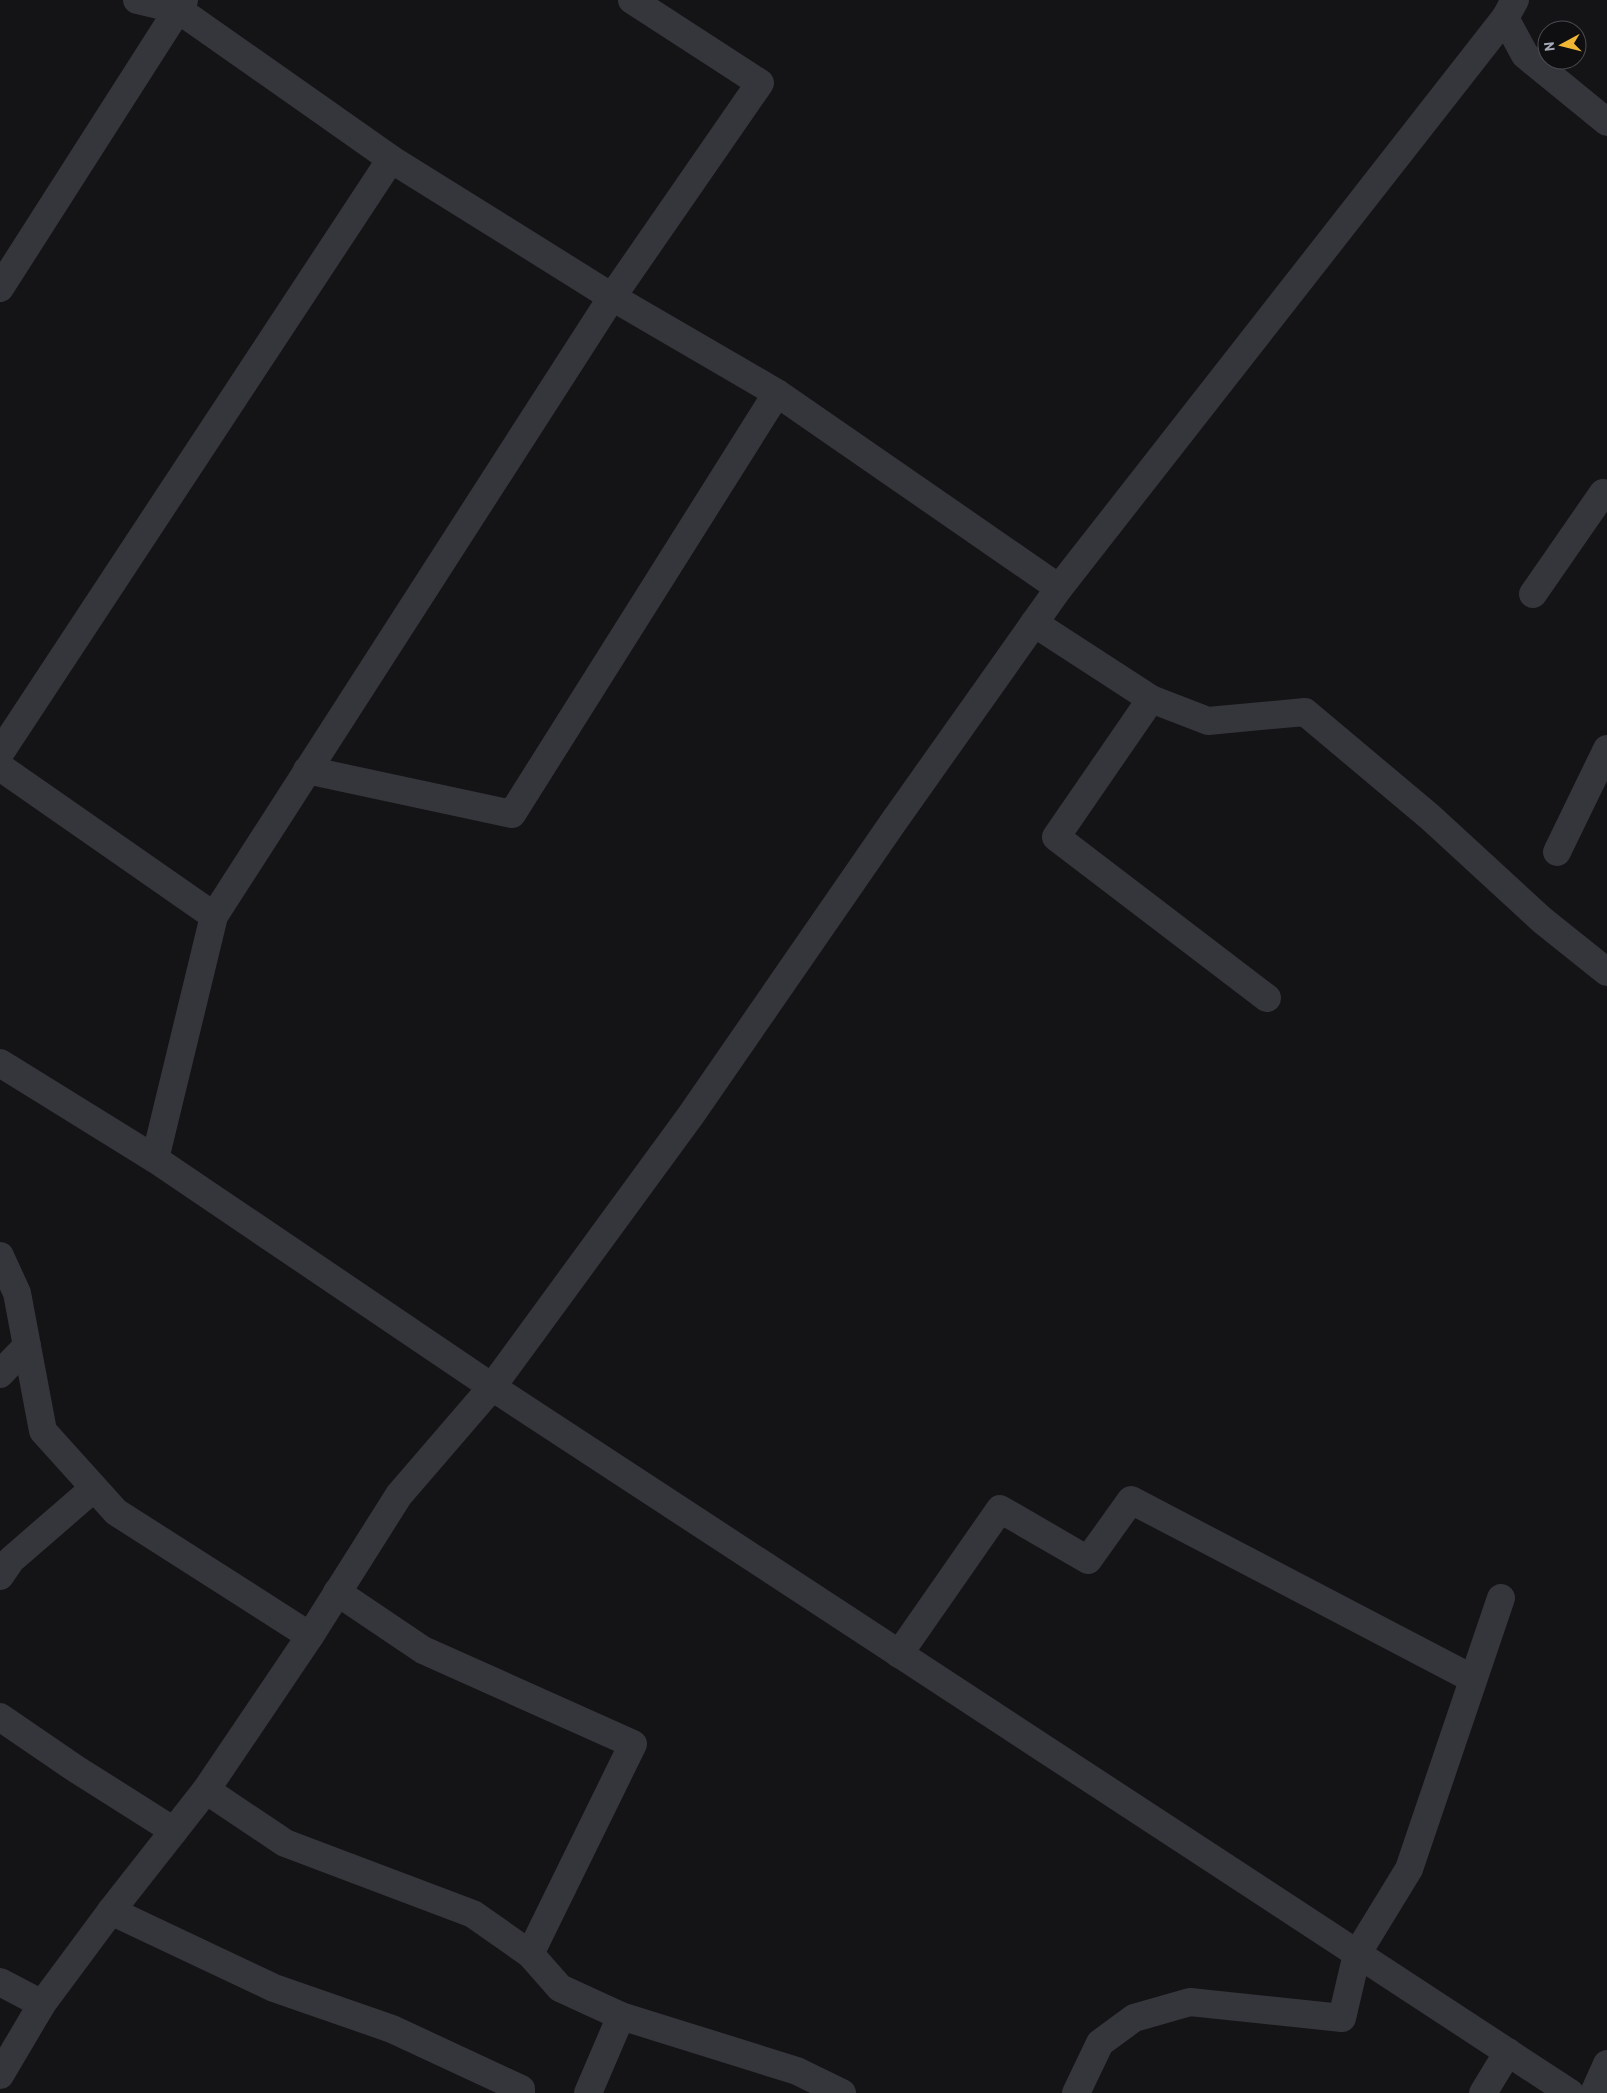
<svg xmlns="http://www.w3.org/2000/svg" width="1607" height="2093" viewBox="0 0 1607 2093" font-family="Barlow,sans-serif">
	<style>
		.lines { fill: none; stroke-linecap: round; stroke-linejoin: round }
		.minor { stroke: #35363b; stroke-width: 28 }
	</style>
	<rect width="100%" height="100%" fill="#141416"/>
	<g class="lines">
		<g class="minor">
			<path d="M137,0L179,10L391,159L612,297L777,393L1059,588"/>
			<path d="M1505,18L1525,55L1607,122"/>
			<path d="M0,288L184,0"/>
			<path d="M1533,594L1603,493L1607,496"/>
			<path d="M1034,623L1151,699L1056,837L1267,998"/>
			<path d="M1151,699L1208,721L1305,712L1430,817L1542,920L1607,972"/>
			<path d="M0,753L391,159"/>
			<path d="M0,767L214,916"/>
			<path d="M307,770L512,814L777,393"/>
			<path d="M1557,852L1607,749"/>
			<path d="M0,1063L155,1159L492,1387L1570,2093"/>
			<path d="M155,1159L214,916L612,297L760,83L632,0"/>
			<path d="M0,1256L17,1293L43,1431L116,1512L310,1636"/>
			<path d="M0,1374L27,1346"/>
			<path d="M0,1576L11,1560L94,1488"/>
			<path d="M337,1592L423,1650L633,1744L530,1954"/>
			<path d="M899,1654L1000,1509L1088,1560L1131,1500L1473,1679"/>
			<path d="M0,1717L76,1769L174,1831"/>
			<path d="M206,1790L285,1843L473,1914L530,1954L560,1988L621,2016L797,2071L842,2093"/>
			<path d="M111,1911L274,1988L392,2029L521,2089V2093"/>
			<path d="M0,1982L42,2004"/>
			<path d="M0,2075L42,2004L111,1911L206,1790L310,1636L399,1495L492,1387L691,1115L892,824L1059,588L1505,18L1515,0"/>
			<path d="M588,2093L621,2016"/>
			<path d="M1076,2093L1100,2043L1134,2018L1190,2002L1342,2018L1357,1954L1409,1869L1501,1598"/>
			<path d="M1483,2093L1508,2052"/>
			<path d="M1594,2093L1607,2064"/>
		</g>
	</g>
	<g transform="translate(1562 45) rotate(263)"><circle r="24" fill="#0f0f11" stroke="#4b4d53"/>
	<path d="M0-4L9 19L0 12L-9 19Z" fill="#efb733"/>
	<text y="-8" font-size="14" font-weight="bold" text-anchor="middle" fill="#a6aab6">N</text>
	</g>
</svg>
